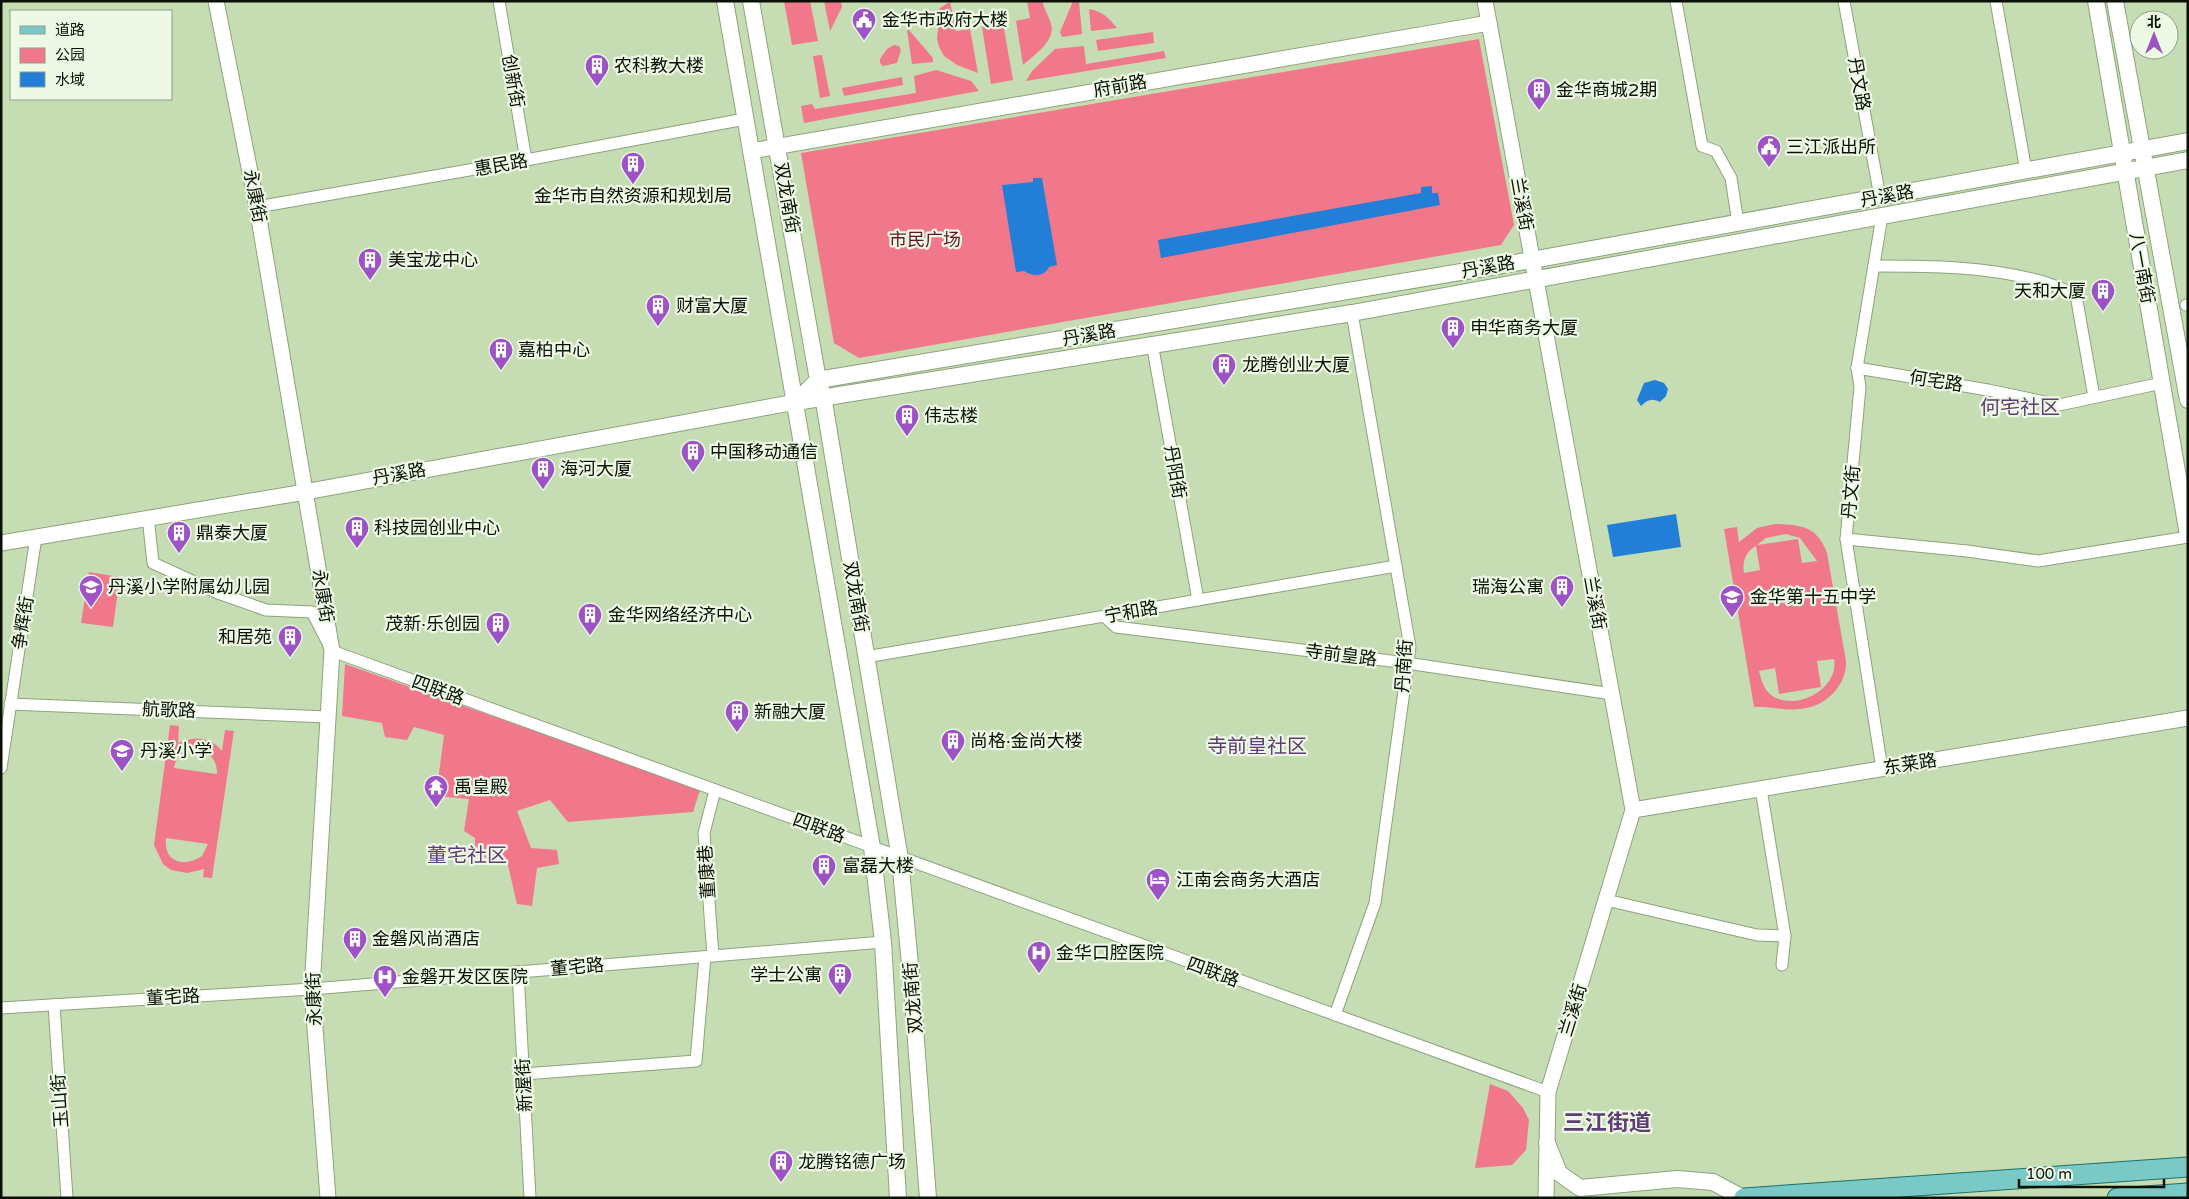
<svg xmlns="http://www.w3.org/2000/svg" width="2189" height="1199" viewBox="0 0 2189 1199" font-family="'Varela Round','Noto Sans SC',sans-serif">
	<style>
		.green { fill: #f1788b; fill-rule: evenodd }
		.water { fill: #227ed6 }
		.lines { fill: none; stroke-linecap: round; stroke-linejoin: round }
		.minor-casing { stroke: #8da37c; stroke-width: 13 }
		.tertiary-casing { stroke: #8da37c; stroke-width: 17 }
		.secondary-casing { stroke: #8da37c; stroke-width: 18 }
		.primary-casing { stroke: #19716a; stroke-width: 21 }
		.minor { stroke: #fff; stroke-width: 11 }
		.tertiary { stroke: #fff; stroke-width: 15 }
		.secondary { stroke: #fff; stroke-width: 16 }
		.primary { stroke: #7ac9c7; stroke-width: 19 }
		.labels { text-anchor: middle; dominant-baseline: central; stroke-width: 4.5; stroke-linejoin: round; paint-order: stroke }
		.poi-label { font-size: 18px; fill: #0a1104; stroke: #edf9e5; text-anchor: start }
		.street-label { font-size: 18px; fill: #0a1104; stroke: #edf9e5 }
		.park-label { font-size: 18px; fill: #641427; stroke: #edf9e5 }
		.quarter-label { font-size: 20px; fill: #603c76; stroke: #edf9e5 }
		.district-label { font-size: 22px; font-weight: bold; fill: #603c76; stroke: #edf9e5 }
	</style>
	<rect width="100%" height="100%" fill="#c6ddb4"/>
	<g class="green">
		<path d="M784,1H810L818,41L792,45Z"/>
		<path d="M824,1H841L842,7L830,31Z"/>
		<path d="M1027,1H1042C1044,9 1049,16 1051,24C1056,41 1034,55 1023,65L1016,21L1030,18Z"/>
		<path d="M1073,1L1079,2L1082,34L1062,37L1060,32Z"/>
		<path d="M950,2L956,31L970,29L978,73L957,65L944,56L939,47L937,39L940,8Z"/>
		<path d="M1089,9C1102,11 1109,18 1117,28L1091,31Z"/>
		<path d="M1003,23L1013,80L991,84L982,27Z"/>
		<path d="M907,30H909L933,58V62L912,64Z"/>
		<path d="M1153,32L1154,43L1098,51L1096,40Z"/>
		<path d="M1479,39L1514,225L1501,245L859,358L834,343L801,153Z"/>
		<path d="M894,45L899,46L901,50L897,63L883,66L880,63V59L887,49Z"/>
		<path d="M1084,46L1086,64L1164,51L1166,58L1026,81L1032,71L1055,49Z"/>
		<path d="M822,55L830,96L820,98L813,56Z"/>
		<path d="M936,70L971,81L979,91L804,123L801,106L812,104L815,109L916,93L914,76Z"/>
		<path d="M902,77L903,85L844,96L842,88Z"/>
		<path d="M1775,524C1801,525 1817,526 1827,553L1846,661C1847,686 1825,707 1800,709C1785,711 1769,706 1754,707L1724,529L1737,527L1739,542L1757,528ZM1786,534L1800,538L1817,561L1802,563L1798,539L1757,545L1766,538ZM1756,546L1760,570L1744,573C1742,562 1746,551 1756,546ZM1834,659C1840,691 1789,715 1768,692C1763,687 1761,678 1759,671L1775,668L1779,694L1821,687L1817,661Z"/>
		<path d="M89,572L120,577L113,627L81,623Z"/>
		<path d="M345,664L700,790L693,812L568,822L550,800L517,811L531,848L557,850L559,864L537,868L532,906L517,904L507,861L475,855V838L464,831L469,799L436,796L444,735L414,727L407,740L385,737L382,723L342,716Z"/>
		<path d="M170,725L179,726L178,743C195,736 210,736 222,751L225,730L234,731L212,878L203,877L204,869L187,873L171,870L163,864L154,845ZM195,750C210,752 217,759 217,774L174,768C176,756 183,751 195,750ZM166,838L208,844L202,856C184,868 163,862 166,838Z"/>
		<path d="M1490,1084L1508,1091L1523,1108L1529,1120L1526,1150L1512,1165L1475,1168Z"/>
	</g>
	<g class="water">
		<path d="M1033,178H1042L1057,265L1049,267C1044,277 1033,277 1024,271L1016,272L1002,185L1033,182Z"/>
		<path d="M1432,186V193H1438L1440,205L1161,258L1158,240L1421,193V187Z"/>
		<path d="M1655,380L1664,383L1668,389L1666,396L1660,402C1652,398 1648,399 1641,406L1637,400L1644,383Z"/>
		<path d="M1676,514L1681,547L1613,557L1607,525Z"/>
	</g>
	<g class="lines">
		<defs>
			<g id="minor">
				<path d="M499,1L526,160"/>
				<path d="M1676,1L1702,146L1716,151L1731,178L1738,223"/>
				<path d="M1844,1L1880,197"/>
				<path d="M1996,1L2026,171"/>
				<path d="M257,207L526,160L745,119"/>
				<path d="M1874,266C1930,266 1985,266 2040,281C2052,284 2064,290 2076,295L2094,397"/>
				<path d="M2186,305H2188"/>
				<path d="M1152,343L1198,600"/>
				<path d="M1857,368L1988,390L2059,405L2162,383"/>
				<path d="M148,517L153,563L218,593L266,610L312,612L332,651L1548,1092"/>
				<path d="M1846,539L1967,551L2038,561L2188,537"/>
				<path d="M1104,616L1116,627L1407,663L1612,694"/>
				<path d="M866,657L1396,566"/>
				<path d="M10,704L328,717"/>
				<path d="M1,768L36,537"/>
				<path d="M1882,769L1846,539L1860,387L1857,368L1882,216"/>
				<path d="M1761,789L1785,936L1782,965"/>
				<path d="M1606,900L1757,935L1785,936"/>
				<path d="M713,956L704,833L715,790"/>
				<path d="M518,972L530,1198"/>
				<path d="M54,1005L67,1198"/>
				<path d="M1,1008L312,989L883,942"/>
				<path d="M1335,1015L1375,903L1410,647L1352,313"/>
				<path d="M524,1074L696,1061L705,957"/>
			</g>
			<g id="tertiary">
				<path d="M216,1L257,207L332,651L312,989L328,1198"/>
				<path d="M1485,1L1633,810L1548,1092L1546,1198"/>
				<path d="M751,151L1489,23"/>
				<path d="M1,543L305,492L796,402"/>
				<path d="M1633,810L2188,718"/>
			</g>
			<g id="secondary">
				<path d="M725,1L872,847L883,942L898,1198"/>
				<path d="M751,1L818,380L823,396L900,859L911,975L928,1198"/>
				<path d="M2096,1L2188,535"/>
				<path d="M2115,1L2188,400"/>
				<path d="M796,402L818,380L1532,260L2188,141"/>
				<path d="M796,402L1352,313L2188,160"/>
				<path d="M1547,1143L1559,1173L1580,1188L1677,1179L1713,1182L1743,1198"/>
			</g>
			<g id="primary">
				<path d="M1744,1198L2188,1167"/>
				<path d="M2117,1198L2188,1193"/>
			</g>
		</defs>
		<use href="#minor" class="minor-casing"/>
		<use href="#tertiary" class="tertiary-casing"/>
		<use href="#secondary" class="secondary-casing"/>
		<use href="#primary" class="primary-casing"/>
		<use href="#minor" class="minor"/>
		<use href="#tertiary" class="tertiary"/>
		<use href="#secondary" class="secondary"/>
		<use href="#primary" class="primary"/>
	</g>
	<defs>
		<symbol id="civic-pin" viewBox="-11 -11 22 30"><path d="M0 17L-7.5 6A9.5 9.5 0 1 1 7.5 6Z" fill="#9d53c6" stroke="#edf9e5"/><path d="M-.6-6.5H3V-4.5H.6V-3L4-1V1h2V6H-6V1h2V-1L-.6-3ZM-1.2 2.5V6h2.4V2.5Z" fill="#fff"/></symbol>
		<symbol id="building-pin" viewBox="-11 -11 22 30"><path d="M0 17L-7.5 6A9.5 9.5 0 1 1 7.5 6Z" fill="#9d53c6" stroke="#edf9e5"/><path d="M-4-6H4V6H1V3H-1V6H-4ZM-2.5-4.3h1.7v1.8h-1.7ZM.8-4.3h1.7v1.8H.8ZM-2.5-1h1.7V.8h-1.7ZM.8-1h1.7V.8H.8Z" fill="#fff"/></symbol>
		<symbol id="school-pin" viewBox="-11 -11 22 30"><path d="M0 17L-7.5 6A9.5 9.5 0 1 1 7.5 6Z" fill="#9d53c6" stroke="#edf9e5"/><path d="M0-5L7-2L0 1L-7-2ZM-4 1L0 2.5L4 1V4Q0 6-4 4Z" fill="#fff"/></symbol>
		<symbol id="temple-pin" viewBox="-11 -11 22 30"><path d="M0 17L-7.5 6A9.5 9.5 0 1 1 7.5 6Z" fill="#9d53c6" stroke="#edf9e5"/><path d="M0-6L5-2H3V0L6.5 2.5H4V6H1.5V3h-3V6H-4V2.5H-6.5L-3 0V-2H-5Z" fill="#fff"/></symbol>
		<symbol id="hotel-pin" viewBox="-11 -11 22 30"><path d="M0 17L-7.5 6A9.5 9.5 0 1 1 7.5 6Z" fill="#9d53c6" stroke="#edf9e5"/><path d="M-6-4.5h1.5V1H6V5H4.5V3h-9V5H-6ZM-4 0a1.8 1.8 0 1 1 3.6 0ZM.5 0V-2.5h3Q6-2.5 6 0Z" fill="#fff"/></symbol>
		<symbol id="hospital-pin" viewBox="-11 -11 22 30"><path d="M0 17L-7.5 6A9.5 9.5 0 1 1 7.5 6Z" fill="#9d53c6" stroke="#edf9e5"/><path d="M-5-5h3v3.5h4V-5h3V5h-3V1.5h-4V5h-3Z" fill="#fff"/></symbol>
	</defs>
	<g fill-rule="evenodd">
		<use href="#civic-pin" x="850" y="6" width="28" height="38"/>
		<use href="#building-pin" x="583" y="52" width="28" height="38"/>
		<use href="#building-pin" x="1525" y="76" width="28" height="38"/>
		<use href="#civic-pin" x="1755" y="133" width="28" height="38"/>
		<use href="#building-pin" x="619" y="150" width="28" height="38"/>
		<use href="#building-pin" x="356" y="246" width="28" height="38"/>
		<use href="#building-pin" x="2089" y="277" width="28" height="38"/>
		<use href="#building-pin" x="644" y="292" width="28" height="38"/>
		<use href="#building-pin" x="1439" y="314" width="28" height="38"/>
		<use href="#building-pin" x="487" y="336" width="28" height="38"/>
		<use href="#building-pin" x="1210" y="351" width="28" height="38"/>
		<use href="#building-pin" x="893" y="402" width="28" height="38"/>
		<use href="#building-pin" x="679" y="438" width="28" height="38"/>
		<use href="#building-pin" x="529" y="455" width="28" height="38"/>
		<use href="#building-pin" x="343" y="514" width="28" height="38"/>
		<use href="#building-pin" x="165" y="519" width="28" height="38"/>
		<use href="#school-pin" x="77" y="573" width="28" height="38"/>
		<use href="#building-pin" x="1548" y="573" width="28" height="38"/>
		<use href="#school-pin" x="1718" y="583" width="28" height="38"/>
		<use href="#building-pin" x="576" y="601" width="28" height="38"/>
		<use href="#building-pin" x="484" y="610" width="28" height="38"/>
		<use href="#building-pin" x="276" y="623" width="28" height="38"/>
		<use href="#building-pin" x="723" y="698" width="28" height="38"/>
		<use href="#building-pin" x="939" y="727" width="28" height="38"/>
		<use href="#school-pin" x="108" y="737" width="28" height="38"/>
		<use href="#temple-pin" x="422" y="773" width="28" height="38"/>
		<use href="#building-pin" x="810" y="852" width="28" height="38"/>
		<use href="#hotel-pin" x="1144" y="866" width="28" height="38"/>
		<use href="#building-pin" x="341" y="925" width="28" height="38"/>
		<use href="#hospital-pin" x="1025" y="939" width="28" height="38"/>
		<use href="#building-pin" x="826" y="961" width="28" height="38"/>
		<use href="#hospital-pin" x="371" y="963" width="28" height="38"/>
		<use href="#building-pin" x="767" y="1148" width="28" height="38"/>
	</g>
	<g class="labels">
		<g class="poi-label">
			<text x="882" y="20">金华市政府大楼</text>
			<text x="614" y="66">农科教大楼</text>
			<text x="1556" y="90">金华商城2期</text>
			<text x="1786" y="147">三江派出所</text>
			<text x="633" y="196" text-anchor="middle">金华市自然资源和规划局</text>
			<text x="388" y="260">美宝龙中心</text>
			<text x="2086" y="291" text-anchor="end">天和大厦</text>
			<text x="676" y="306">财富大厦</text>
			<text x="1470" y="328">申华商务大厦</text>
			<text x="518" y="350">嘉柏中心</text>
			<text x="1242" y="365">龙腾创业大厦</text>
			<text x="924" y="416">伟志楼</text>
			<text x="710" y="452">中国移动通信</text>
			<text x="560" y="469">海河大厦</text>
			<text x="374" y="528">科技园创业中心</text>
			<text x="196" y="533">鼎泰大厦</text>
			<text x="108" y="587">丹溪小学附属幼儿园</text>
			<text x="1544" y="587" text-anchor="end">瑞海公寓</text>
			<text x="1750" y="597">金华第十五中学</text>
			<text x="608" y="615">金华网络经济中心</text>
			<text x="480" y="624" text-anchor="end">茂新·乐创园</text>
			<text x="272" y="637" text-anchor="end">和居苑</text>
			<text x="754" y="712">新融大厦</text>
			<text x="970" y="741">尚格·金尚大楼</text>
			<text x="140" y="751">丹溪小学</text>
			<text x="454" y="787">禹皇殿</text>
			<text x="842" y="866">富磊大楼</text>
			<text x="1176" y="880">江南会商务大酒店</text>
			<text x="372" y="939">金磐风尚酒店</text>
			<text x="1056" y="953">金华口腔医院</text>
			<text x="822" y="975" text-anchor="end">学士公寓</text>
			<text x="402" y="977">金磐开发区医院</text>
			<text x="798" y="1162">龙腾铭德广场</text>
		</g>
		<g class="street-label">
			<text transform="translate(513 81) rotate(80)">创新街</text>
			<text transform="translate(1859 84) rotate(80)">丹文路</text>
			<text transform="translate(1120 86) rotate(-10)">府前路</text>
			<text transform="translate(501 165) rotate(-10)">惠民路</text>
			<text transform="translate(255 196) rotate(79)">永康街</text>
			<text transform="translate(1887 196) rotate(-10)">丹溪路</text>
			<text transform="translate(787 198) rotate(80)">双龙南街</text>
			<text transform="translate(1522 204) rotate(80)">兰溪街</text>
			<text transform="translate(1488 267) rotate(-10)">丹溪路</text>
			<text transform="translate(2142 268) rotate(80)">八一南街</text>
			<text transform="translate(1089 335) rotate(-10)">丹溪路</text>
			<text transform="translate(1936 381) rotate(9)">何宅路</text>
			<text transform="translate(1175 472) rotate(80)">丹阳街</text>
			<text transform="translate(399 474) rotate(-10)">丹溪路</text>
			<text transform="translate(1851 492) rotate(-85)">丹文街</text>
			<text transform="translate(323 596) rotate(81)">永康街</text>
			<text transform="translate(856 597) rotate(80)">双龙南街</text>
			<text transform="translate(1595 603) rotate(80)">兰溪街</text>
			<text transform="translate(1131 612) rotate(-10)">宁和路</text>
			<text transform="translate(23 623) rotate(-81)">争辉街</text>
			<text transform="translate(1341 655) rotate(7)">寺前皇路</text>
			<text transform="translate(1404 666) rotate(-86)">丹南街</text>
			<text transform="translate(438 690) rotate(20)">四联路</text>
			<text transform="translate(169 710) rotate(2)">航歌路</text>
			<text transform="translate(1910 764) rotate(-9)">东莱路</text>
			<text transform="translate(819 828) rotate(20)">四联路</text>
			<text transform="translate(707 872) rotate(-94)">董康巷</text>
			<text transform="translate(577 967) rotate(-5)">董宅路</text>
			<text transform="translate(1213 972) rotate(20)">四联路</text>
			<text transform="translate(173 997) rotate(-3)">董宅路</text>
			<text transform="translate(913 998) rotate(-95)">双龙南街</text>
			<text transform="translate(314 999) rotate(-92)">永康街</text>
			<text transform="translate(1573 1010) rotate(-73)">兰溪街</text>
			<text transform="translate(524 1085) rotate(-93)">新渥街</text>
			<text transform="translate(60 1101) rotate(-94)">玉山街</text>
		</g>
		<g class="park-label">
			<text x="925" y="240">市民广场</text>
		</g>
		<g class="quarter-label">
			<text x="2020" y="408">何宅社区</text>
			<text x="1257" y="747">寺前皇社区</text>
			<text x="467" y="856">董宅社区</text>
		</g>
		<g class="district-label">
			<text x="1607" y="1123">三江街道</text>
		</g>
	</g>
	<rect width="2189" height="1199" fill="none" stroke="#0a1104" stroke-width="5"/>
	<rect x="10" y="10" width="162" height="90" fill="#edf9e5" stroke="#929c8b"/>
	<rect x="20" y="26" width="25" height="8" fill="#7ac9c7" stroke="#929c8b"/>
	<text x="55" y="35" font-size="15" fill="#0a1104">道路</text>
	<rect x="20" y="48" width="25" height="15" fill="#f1788b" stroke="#929c8b"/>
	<text x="55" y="60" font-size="15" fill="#0a1104">公园</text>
	<rect x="20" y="72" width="25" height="15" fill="#227ed6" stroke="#929c8b"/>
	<text x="55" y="85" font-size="15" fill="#0a1104">水域</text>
	<g transform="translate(2154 35)"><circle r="24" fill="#edf9e5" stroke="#929c8b"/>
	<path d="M0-4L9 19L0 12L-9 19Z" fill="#9d53c6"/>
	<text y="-8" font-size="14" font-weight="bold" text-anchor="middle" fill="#0a1104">北</text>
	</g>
	<path d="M2019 1179v8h145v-8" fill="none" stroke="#0a1104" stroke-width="2.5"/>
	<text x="2026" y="1179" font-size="15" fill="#0a1104" stroke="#edf9e5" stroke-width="4" paint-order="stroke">100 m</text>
</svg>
